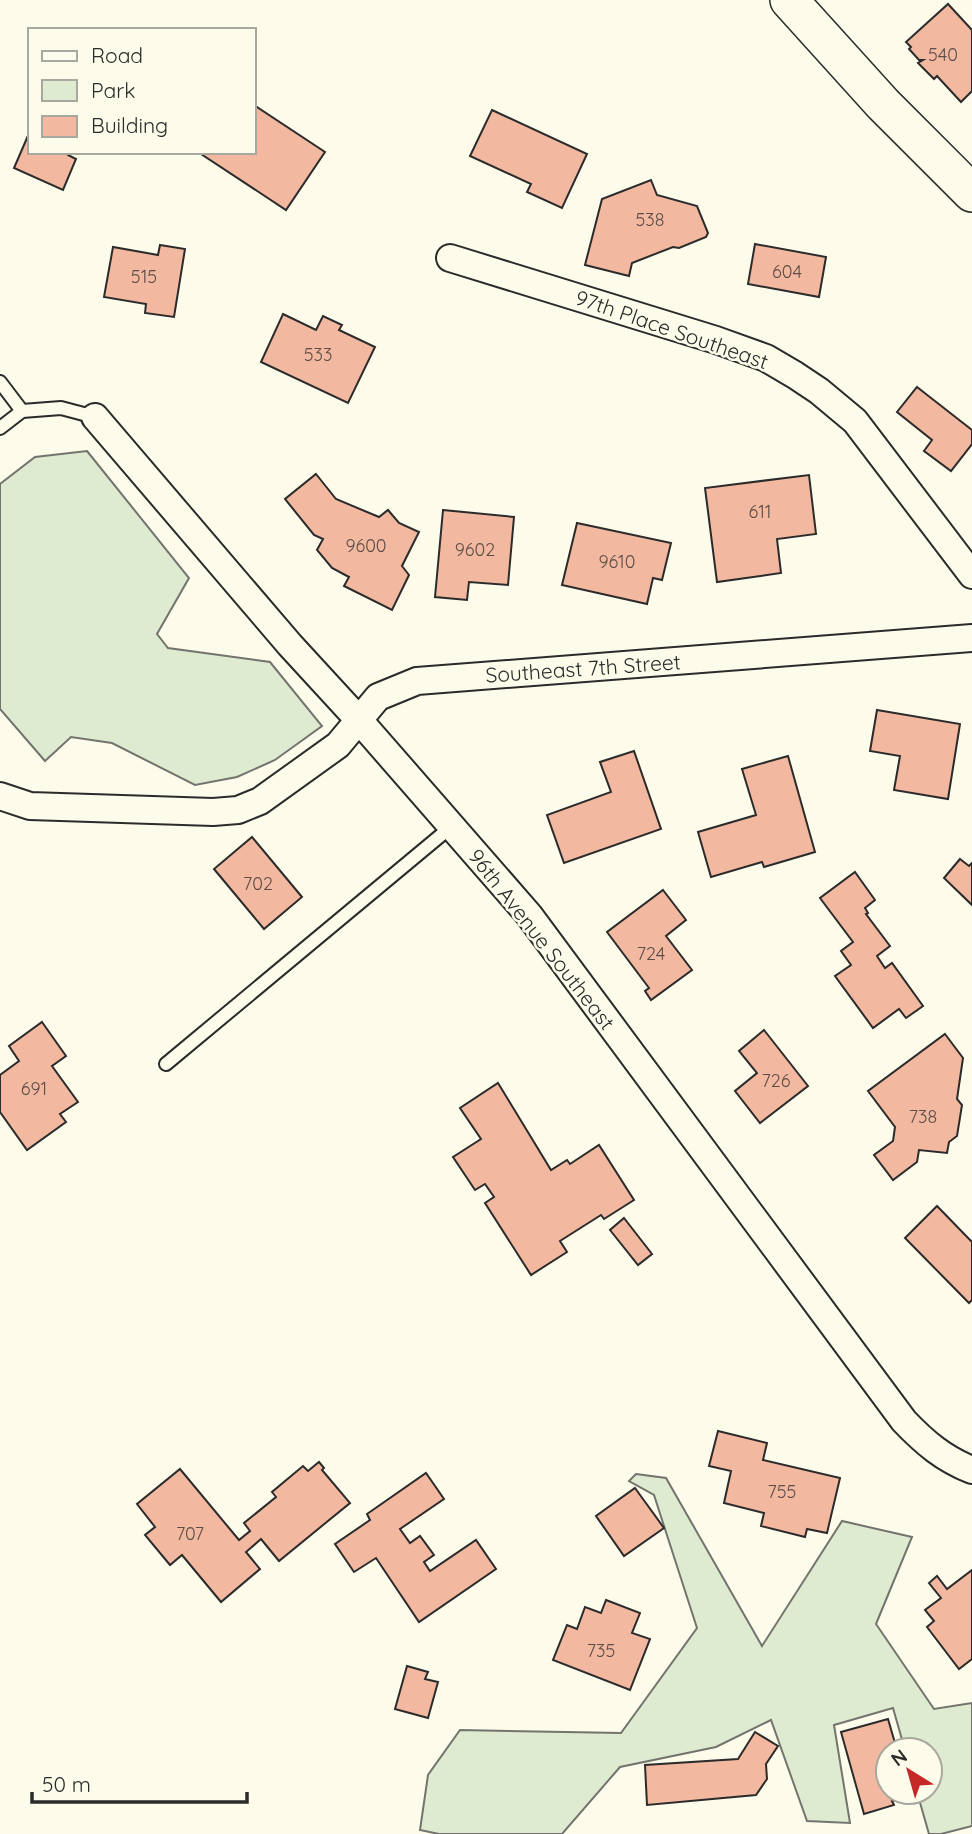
<svg xmlns="http://www.w3.org/2000/svg" width="972" height="1834" viewBox="0 0 972 1834" font-family="Quicksand,sans-serif">
	<style>
		.green { fill: #deebd1; stroke: #74746e; stroke-width: 2 }
		.building { fill: #f2b8a0; stroke: #2b2b2b; stroke-width: 2 }
		.lines { fill: none; stroke-linecap: round; stroke-linejoin: round }
		.lane-casing { stroke: #2b2b2b; stroke-width: 16 }
		.street-casing { stroke: #2b2b2b; stroke-width: 30 }
		.secondary-casing { stroke: #2b2b2b; stroke-width: 40 }
		.lane { stroke: #fdfbea; stroke-width: 12 }
		.street { stroke: #fdfbea; stroke-width: 26 }
		.secondary { stroke: #fdfbea; stroke-width: 37 }
		.labels { text-anchor: middle; dominant-baseline: central; stroke-width: 5; stroke-linejoin: round; paint-order: stroke }
		.number-label { font-size: 18px; fill: #5d4e48 }
		.street-label { font-size: 21px; fill: #2b2b2b; stroke: #fdfbea }
	</style>
	<rect width="100%" height="100%" fill="#fdfbea"/>
	<g class="green">
		<path d="M87,451L189,578L157,634L168,648L270,662L322,726L275,760L237,777L195,785L112,743L71,737L45,761L0,709V484L35,457Z"/>
		<path d="M636,1474L666,1478L762,1646L842,1521L912,1537L876,1624L934,1709L972,1703V1826L941,1834H929L917,1792H930V1750H905L893,1708L834,1725L850,1823L807,1821L771,1720L716,1747L620,1767L562,1834H439L420,1830L428,1775L460,1730L621,1733L697,1628L654,1495L629,1481Z"/>
	</g>
	<g class="building">
		<path d="M948,4L972,30V91L961,102L937,76L934,79L918,63L923,60H919L909,49L911,47L906,42Z"/>
		<path d="M254,105L325,152L286,210L198,152H254Z"/>
		<path d="M492,110L587,154L562,208L527,192L531,184L470,156Z"/>
		<path d="M30,131V152H69L68,155L76,159L63,190L14,168Z"/>
		<path d="M651,180L657,195L697,206L708,233L706,237L679,248L673,247L632,263L629,276L585,265L602,199Z"/>
		<path d="M755,244L826,257L819,297L748,284Z"/>
		<path d="M160,245L185,249L174,317L145,313L146,304L104,297L113,247L158,255Z"/>
		<path d="M283,314L316,330L323,316L342,325L339,330L375,347L348,403L261,362Z"/>
		<path d="M917,387L972,430V444L951,471L924,451L932,440L897,412Z"/>
		<path d="M316,474L336,499L379,517L388,510L399,523L419,532L402,566L409,575L392,610L344,586L349,577L332,568L317,550L323,539L314,535L285,499Z"/>
		<path d="M809,475L816,534L777,539L781,573L717,582L705,488Z"/>
		<path d="M443,510L514,517L508,585L469,582L467,600L435,597Z"/>
		<path d="M577,523L671,543L662,580L653,578L647,604L562,585Z"/>
		<path d="M877,710L960,724L948,799L894,790L900,756L870,751Z"/>
		<path d="M634,751L661,829L564,863L547,815L611,792L600,762Z"/>
		<path d="M788,756L815,852L764,867L762,862L711,877L698,832L756,815L742,769Z"/>
		<path d="M252,837L302,897L264,929L214,869Z"/>
		<path d="M960,859L969,866L972,863V905L944,878Z"/>
		<path d="M855,872L875,900L865,908L868,913L866,914L890,946L877,956L885,968L892,963L923,1006L906,1018L899,1009L873,1028L835,976L851,965L841,951L853,942L820,898Z"/>
		<path d="M663,890L686,920L666,936L692,970L651,1000L645,991L649,988L607,932Z"/>
		<path d="M42,1022L66,1056L52,1066L78,1102L60,1114L66,1122L27,1150L0,1112V1075L19,1061L9,1046Z"/>
		<path d="M764,1030L808,1086L760,1123L735,1091L757,1073L739,1051Z"/>
		<path d="M945,1034L963,1058L957,1099L962,1105L957,1136L949,1142L947,1153L919,1150L917,1162L893,1180L874,1155L893,1141L895,1127L868,1091Z"/>
		<path d="M498,1083L551,1170L567,1160L570,1164L599,1145L634,1200L604,1219L601,1215L560,1241L567,1252L531,1275L485,1203L494,1197L485,1184L475,1190L453,1157L481,1139L460,1108Z"/>
		<path d="M937,1206L972,1242V1300L969,1303L905,1238Z"/>
		<path d="M624,1218L652,1254L638,1265L610,1230Z"/>
		<path d="M718,1431L767,1443L763,1460L840,1478L827,1533L807,1529L805,1537L761,1526L764,1513L724,1503L731,1471L709,1466Z"/>
		<path d="M319,1462L324,1468L322,1470L350,1503L279,1561L261,1539L246,1552L260,1569L221,1602L182,1555L170,1565L145,1535L155,1527L137,1504L180,1469L239,1540L250,1531L244,1523L276,1497L272,1492L303,1466L308,1471Z"/>
		<path d="M426,1473L444,1499L400,1529L410,1543L420,1536L434,1555L424,1562L430,1571L476,1540L496,1569L419,1622L376,1558L354,1572L335,1544L370,1520L367,1514Z"/>
		<path d="M635,1488L664,1528L624,1556L596,1516Z"/>
		<path d="M972,1570V1659L959,1669L927,1627L934,1621L925,1610L941,1598L929,1583L937,1576L947,1589Z"/>
		<path d="M606,1600L640,1613L632,1633L650,1639L630,1690L553,1660L567,1625L577,1629L585,1607L601,1613Z"/>
		<path d="M407,1666L428,1672L425,1679L438,1682L428,1718L395,1709Z"/>
		<path d="M888,1719L897,1750H888V1792H908L909,1796L892,1801L894,1805L864,1814L841,1732Z"/>
		<path d="M755,1732L778,1746L766,1764L767,1779L756,1795L647,1805L645,1765L738,1759Z"/>
	</g>
	<g class="lines">
		<defs>
			<g id="lane">
				<path d="M0,382L22,411L61,408L95,417"/>
				<path d="M0,428L22,411"/>
				<path d="M166,1064L452,826"/>
			</g>
			<g id="street">
				<path d="M450,258L716,340L766,358L795,375L819,391L855,421L972,575"/>
				<path d="M95,417L290,645L358,719L529,915L904,1421C925,1443 944,1459 972,1470"/>
				<path d="M0,796L30,806L213,812L238,810L260,801L338,745L378,697L417,681L972,638"/>
			</g>
			<path id="secondary" d="M789,0L883,104L972,193"/>
		</defs>
		<use href="#lane" class="lane-casing"/>
		<use href="#street" class="street-casing"/>
		<use href="#secondary" class="secondary-casing"/>
		<use href="#lane" class="lane"/>
		<use href="#street" class="street"/>
		<use href="#secondary" class="secondary"/>
	</g>
	<g class="labels">
		<g class="number-label">
			<text x="943" y="54">540</text>
			<text x="650" y="219">538</text>
			<text x="787" y="271">604</text>
			<text x="144" y="276">515</text>
			<text x="318" y="354">533</text>
			<text x="760" y="511">611</text>
			<text x="366" y="545">9600</text>
			<text x="475" y="549">9602</text>
			<text x="617" y="561">9610</text>
			<text x="258" y="883">702</text>
			<text x="651" y="953">724</text>
			<text x="776" y="1080">726</text>
			<text x="34" y="1088">691</text>
			<text x="923" y="1116">738</text>
			<text x="782" y="1491">755</text>
			<text x="190" y="1533">707</text>
			<text x="601" y="1650">735</text>
		</g>
		<g class="street-label">
			<text transform="translate(672 329) rotate(19)">97th Place Southeast</text>
			<text transform="translate(583 668) rotate(-4)">Southeast 7th Street</text>
			<text transform="translate(542 939) rotate(52)">96th Avenue Southeast</text>
		</g>
	</g>
	<rect x="28" y="28" width="228" height="126" fill="#fdfbea" stroke="#a9a89e" stroke-width="2"/>
	<rect x="42" y="51" width="35" height="10" fill="#fdfbea" stroke="#a9a89e" stroke-width="2"/>
	<text x="91" y="63" font-size="21" fill="#2b2b2b">Road</text>
	<rect x="42" y="80" width="35" height="21" fill="#deebd1" stroke="#a9a89e" stroke-width="2"/>
	<text x="91" y="98" font-size="21" fill="#2b2b2b">Park</text>
	<rect x="42" y="116" width="35" height="21" fill="#f2b8a0" stroke="#a9a89e" stroke-width="2"/>
	<text x="91" y="133" font-size="21" fill="#2b2b2b">Building</text>
	<g transform="translate(909 1771) rotate(323)"><circle r="33" fill="#fdfbea" stroke="#a9a89e" stroke-width="2"/>
	<path d="M0-5L12 26L0 18L-12 26Z" fill="#c62828"/>
	<text y="-10" font-size="19" font-weight="bold" text-anchor="middle" fill="#2b2b2b">N</text>
	</g>
	<path d="M32 1792v10h215v-10" fill="none" stroke="#2b2b2b" stroke-width="3.5"/>
	<text x="42" y="1792" font-size="21" fill="#2b2b2b" stroke="#fdfbea" stroke-width="5" paint-order="stroke">50 m</text>
</svg>
